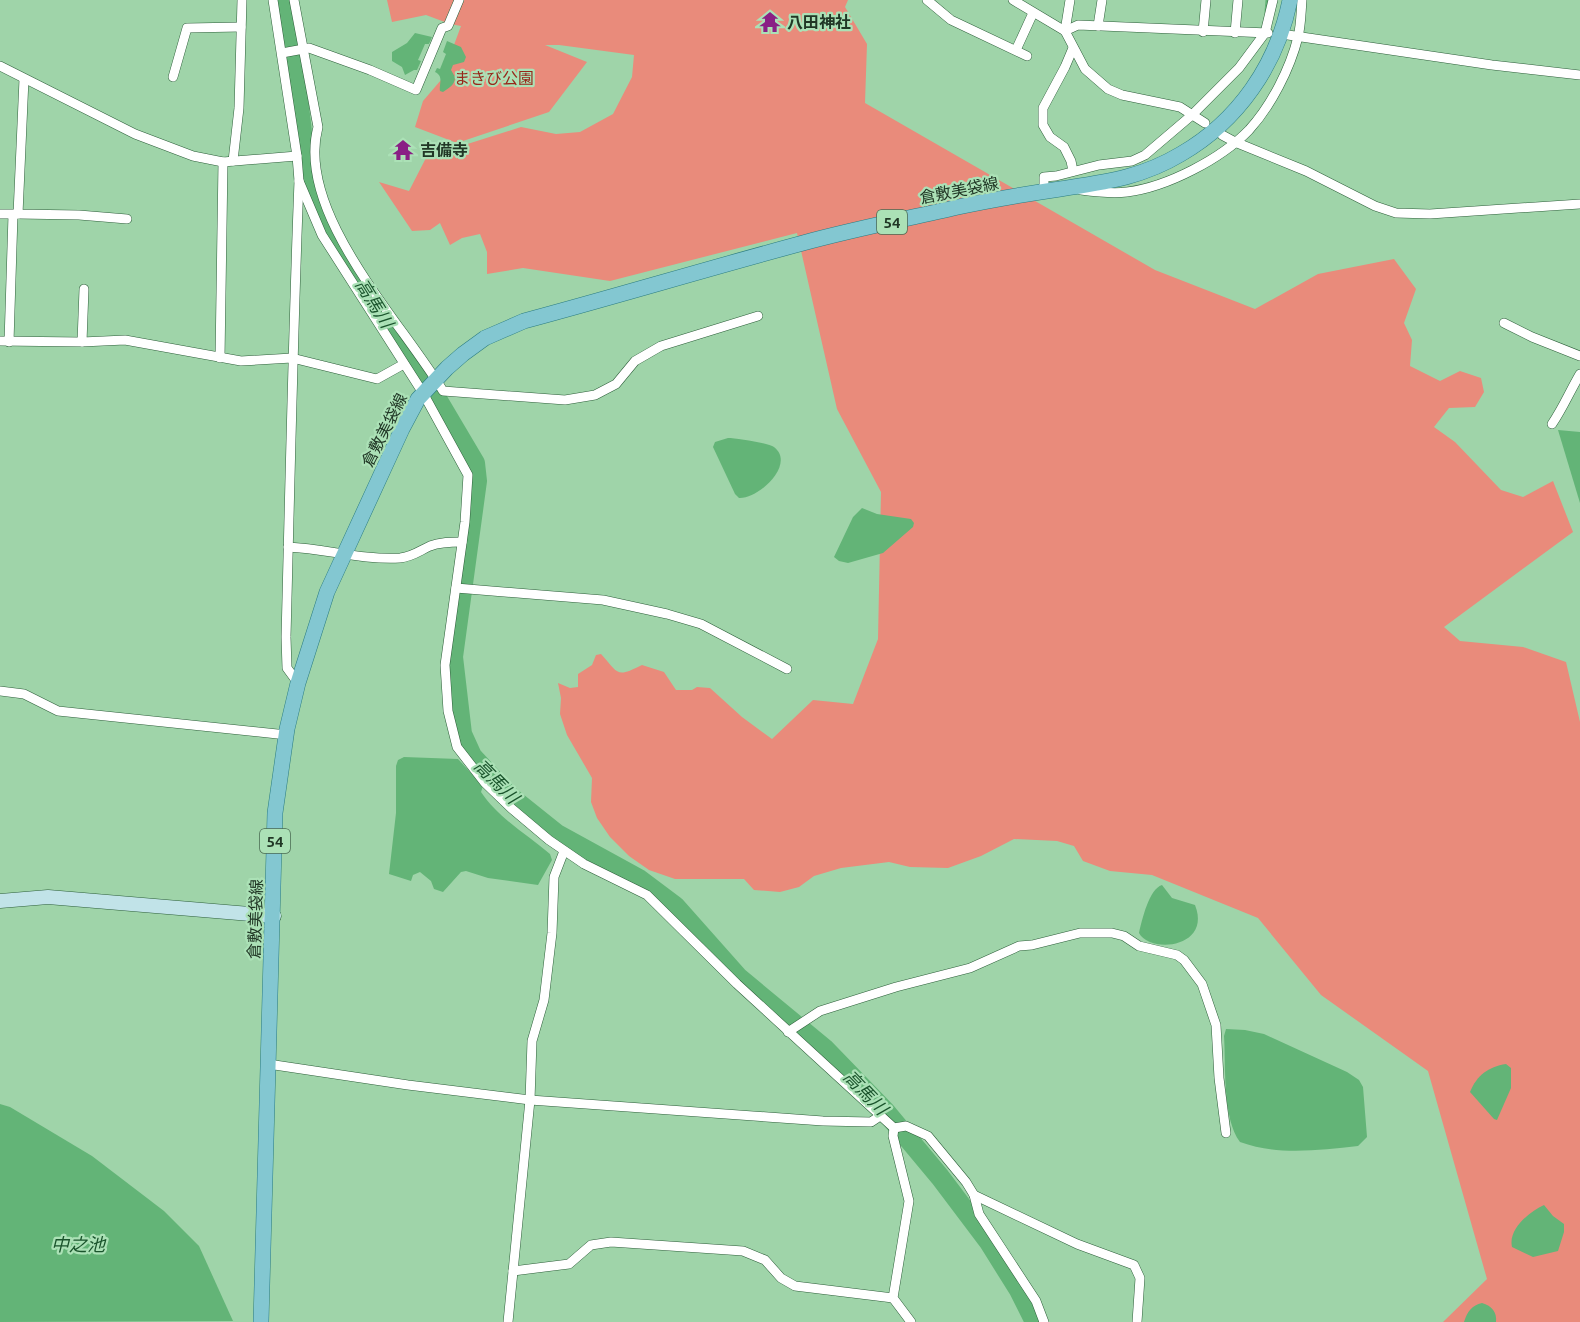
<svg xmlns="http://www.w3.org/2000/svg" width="1580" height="1322" viewBox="0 0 1580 1322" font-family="Ubuntu,'Noto Sans JP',sans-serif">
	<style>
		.green { fill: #e98b7b }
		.water { fill: #63b477 }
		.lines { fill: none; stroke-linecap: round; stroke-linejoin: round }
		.stream { stroke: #63b477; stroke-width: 3 }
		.river { stroke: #63b477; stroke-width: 20 }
		.street-casing { stroke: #2d5f3a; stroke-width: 10 }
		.secondary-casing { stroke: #2d5f3a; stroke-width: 15 }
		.primary-casing { stroke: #2b7c81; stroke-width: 16 }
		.street { stroke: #fff; stroke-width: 9 }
		.secondary { stroke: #c1e3e8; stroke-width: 14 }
		.primary { stroke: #83c7d1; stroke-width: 15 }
		.labels { text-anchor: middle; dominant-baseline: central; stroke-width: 4.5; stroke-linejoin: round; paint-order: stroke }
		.shield { fill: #abe1b6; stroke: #4a6a51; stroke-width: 1.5 }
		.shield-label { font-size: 15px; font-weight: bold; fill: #213726 }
		.poi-label { font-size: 16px; font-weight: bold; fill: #213726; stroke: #abe1b6; text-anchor: start }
		.park-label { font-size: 16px; fill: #97271a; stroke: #abe1b6 }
		.street-label { font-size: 16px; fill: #213726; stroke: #abe1b6 }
		.water-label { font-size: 18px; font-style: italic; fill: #1a542c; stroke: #abe1b6 }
	</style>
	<rect width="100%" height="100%" fill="#9fd4a9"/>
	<path class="green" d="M387,0H848L845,7L867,44L865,103L1155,270L1255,309L1318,274L1394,259L1416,289L1404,323L1412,340L1410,366L1440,381L1460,371L1481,378L1484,392L1475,407L1449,408L1434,427L1455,442L1501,490L1523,497L1553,481L1573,532L1444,627L1460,641L1523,647L1566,662L1580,722V1322H1443L1487,1279L1428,1071L1321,995L1258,918L1152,875L1110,871L1083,861L1074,846L1057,841L1014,839L981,856L948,868L910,867L889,862L841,868L814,876L799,887L780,892L754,890L744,879H675L649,870L629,856L610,837L597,818L591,802L592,778L567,735L560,714L561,698L558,683L570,688L578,687V674L592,665L596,655L601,654C619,674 616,678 642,665L664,672L676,690H692L697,687L710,688L742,717L772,739L813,700L853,704L878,639L881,492L837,409L797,233L610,281L523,268L487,274V252L480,234L462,238L450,245L440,223L430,230L412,231L379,182L409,191L428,154L444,155L448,144L458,147L521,127L556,134L580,132L613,114L632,77L634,55L559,45H545L587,62L549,112L457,143L415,127L423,101L441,80L461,26L450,24L426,15L392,22Z"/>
	<g class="water">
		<path d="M415,33L432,37L429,44H425L418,60L421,61L417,70H414L405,75L402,67L392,61V52L407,43Z"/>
		<path d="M447,41L461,47L466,57L464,62L453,65L451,70L455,77C455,85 449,88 443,92L440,91C439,84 444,76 435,72L437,68L440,69L446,54L443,52Z"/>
		<path d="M1558,430L1580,432V503Z"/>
		<path d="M728,438C736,438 768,443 774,447C796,464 759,499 739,498L735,494L713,447L715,442Z"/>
		<path d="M862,508L877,514L911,519L914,523L913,527L883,553L848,563L839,561L834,557L853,517Z"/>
		<path d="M404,757L458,759L483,786L481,792C498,818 527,834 550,854L552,860L538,885L488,878L466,871L461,872L443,892L434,889L431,881L420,872L413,875L411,881L389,874L396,813V766L398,760Z"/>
		<path d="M1162,885L1172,898L1195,905C1212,948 1150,954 1139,933C1142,920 1149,889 1162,885Z"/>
		<path d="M1226,1029L1245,1030L1264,1034L1347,1072L1359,1080L1363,1087L1367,1137L1358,1146C1319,1150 1278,1156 1240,1142C1222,1118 1226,1065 1224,1036Z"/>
		<path d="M1506,1064L1511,1068V1088L1497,1120L1494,1119L1470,1092C1477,1075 1488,1067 1506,1064Z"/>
		<path d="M0,1104L10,1107L92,1156L164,1211L199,1246L233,1321L0,1322Z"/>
		<path d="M1544,1205L1553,1216L1564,1224V1232L1558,1251L1533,1257L1512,1247C1508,1229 1529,1212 1544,1205Z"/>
		<path d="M1482,1303C1492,1306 1497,1312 1496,1322H1464C1467,1312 1472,1305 1482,1303Z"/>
	</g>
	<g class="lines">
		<path class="stream" d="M1266,12L1267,0"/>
		<path class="river" d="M281,0L297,89L307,175L324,221L343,257L417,365L475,463L477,481L453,657L462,734L472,756L507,794L557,834L639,879L675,906L738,977L825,1049L885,1111L940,1177L989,1242L1019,1290L1035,1322"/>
		<defs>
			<g id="street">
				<path d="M273,0L297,156L299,181C293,333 290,485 286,637L287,668L298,683"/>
				<path d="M294,0L318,127C295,213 401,321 443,391L565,400L595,395L616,384L635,361L661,346L758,316"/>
				<path d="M927,0L951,20L1027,56"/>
				<path d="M1013,0L1065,31"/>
				<path d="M1070,0L1065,31L1085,69L1108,89L1122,95L1180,107L1205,123"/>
				<path d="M1098,26L1102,0"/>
				<path d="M1065,31L1078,25L1268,33"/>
				<path d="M1203,32L1206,0"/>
				<path d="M1235,33L1238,0"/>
				<path d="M1288,35L1492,65L1580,75"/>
				<path d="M1016,50L1033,13"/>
				<path d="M282,53L309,48L370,70L416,90L442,28L448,26L459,0"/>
				<path d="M0,66L135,134L193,156L223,162L297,156"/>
				<path d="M173,77L187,28L241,27"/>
				<path d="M24,79L18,214L79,215L127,219"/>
				<path d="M1222,135L1235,142L1306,171L1375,206L1396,213L1430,214L1580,204"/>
				<path d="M233,161L239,108L242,0"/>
				<path d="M1073,171L1071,161L1064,147L1050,137L1043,125V108L1065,67L1073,48"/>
				<path d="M299,181L322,235L423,393L468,475L465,522L445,665L448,711L457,747L485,783L511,808L549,840L584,864L647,895L737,984L894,1128L906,1126L928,1136L966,1182L974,1195L979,1214L1036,1301L1044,1322"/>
				<path d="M1081,190C1096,192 1112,194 1127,192C1167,187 1221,159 1249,130C1271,106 1290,69 1298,37C1301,25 1301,12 1302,0"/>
				<path d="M1044,192V177L1056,176L1099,165L1132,161L1145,155L1192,115L1239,68L1265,33L1273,0"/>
				<path d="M0,214H18"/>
				<path d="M1504,323L1532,337L1580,356"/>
				<path d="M0,341L82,342L125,340L241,361L292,358L377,379L404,364"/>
				<path d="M9,342L13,215"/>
				<path d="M82,342L84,289"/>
				<path d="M220,358L223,162"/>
				<path d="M1552,424C1563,408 1570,391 1580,374"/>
				<path d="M288,547C328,549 360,560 400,558C412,557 419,551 430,546C440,542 451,542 462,542"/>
				<path d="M456,588L603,600L667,614L701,624L787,669"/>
				<path d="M0,691L24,694L58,711L287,735"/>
				<path d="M788,1032L820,1011L896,987L970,968L1019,946L1032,945L1080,933H1112L1124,936L1139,946L1177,955L1184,960L1202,984L1216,1025L1219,1078L1226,1133"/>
				<path d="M268,1064L408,1085L530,1100L823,1121L871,1122L880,1116"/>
				<path d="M894,1128L893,1136L909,1201L893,1298L911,1322"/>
				<path d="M974,1195L1077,1244L1134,1265L1140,1278L1137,1322"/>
				<path d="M513,1271L569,1264L591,1245L611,1242L743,1251L765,1260L781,1278L795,1286L893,1298"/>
				<path d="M508,1322L530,1100L532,1041L544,1000L552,933L554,877L564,851"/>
			</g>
			<path id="secondary" d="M0,901L48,897L274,916"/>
			<path id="primary" d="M261,1322L275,813L287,729L298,683L327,592L402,429L418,399L447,368L463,354L485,338L524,321C617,296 710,268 803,243C854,229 906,219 958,207C991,200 1026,194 1060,189C1105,182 1141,178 1181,154C1238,121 1277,65 1290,0"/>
		</defs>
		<use href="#street" class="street-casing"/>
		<use href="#secondary" class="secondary-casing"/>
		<use href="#primary" class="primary-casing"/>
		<use href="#street" class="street"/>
		<use href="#secondary" class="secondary"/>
		<use href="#primary" class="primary"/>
	</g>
	<defs>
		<symbol id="temple-bare" viewBox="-9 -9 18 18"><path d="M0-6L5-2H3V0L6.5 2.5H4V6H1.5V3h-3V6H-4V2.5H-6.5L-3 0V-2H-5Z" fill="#8a1f85" stroke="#abe1b6" stroke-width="2.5" paint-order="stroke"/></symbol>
	</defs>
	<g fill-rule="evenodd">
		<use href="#temple-bare" x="755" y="7" width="30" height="30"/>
		<use href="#temple-bare" x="388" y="135" width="30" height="30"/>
	</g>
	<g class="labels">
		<g class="shield">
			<rect x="877" y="210" width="30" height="24" rx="4.5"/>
			<rect x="260" y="829" width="30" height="24" rx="4.5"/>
		</g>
		<g class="shield-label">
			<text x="892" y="222">54</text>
			<text x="275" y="841">54</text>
		</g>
		<g class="poi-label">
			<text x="787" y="22">八田神社</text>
			<text x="420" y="150">吉備寺</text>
		</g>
		<g class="park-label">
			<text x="494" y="78">まきび公園</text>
		</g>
		<g class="street-label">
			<text transform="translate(959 190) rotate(-11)">倉敷美袋線</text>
			<text transform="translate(384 430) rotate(-63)">倉敷美袋線</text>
			<text transform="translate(255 919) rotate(-88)">倉敷美袋線</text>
		</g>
		<g class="water-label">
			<text transform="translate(375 303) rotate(58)">高馬川</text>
			<text transform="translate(497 781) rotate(45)">高馬川</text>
			<text transform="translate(866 1092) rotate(46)">高馬川</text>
			<text x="78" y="1244">中之池</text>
		</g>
	</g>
</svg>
